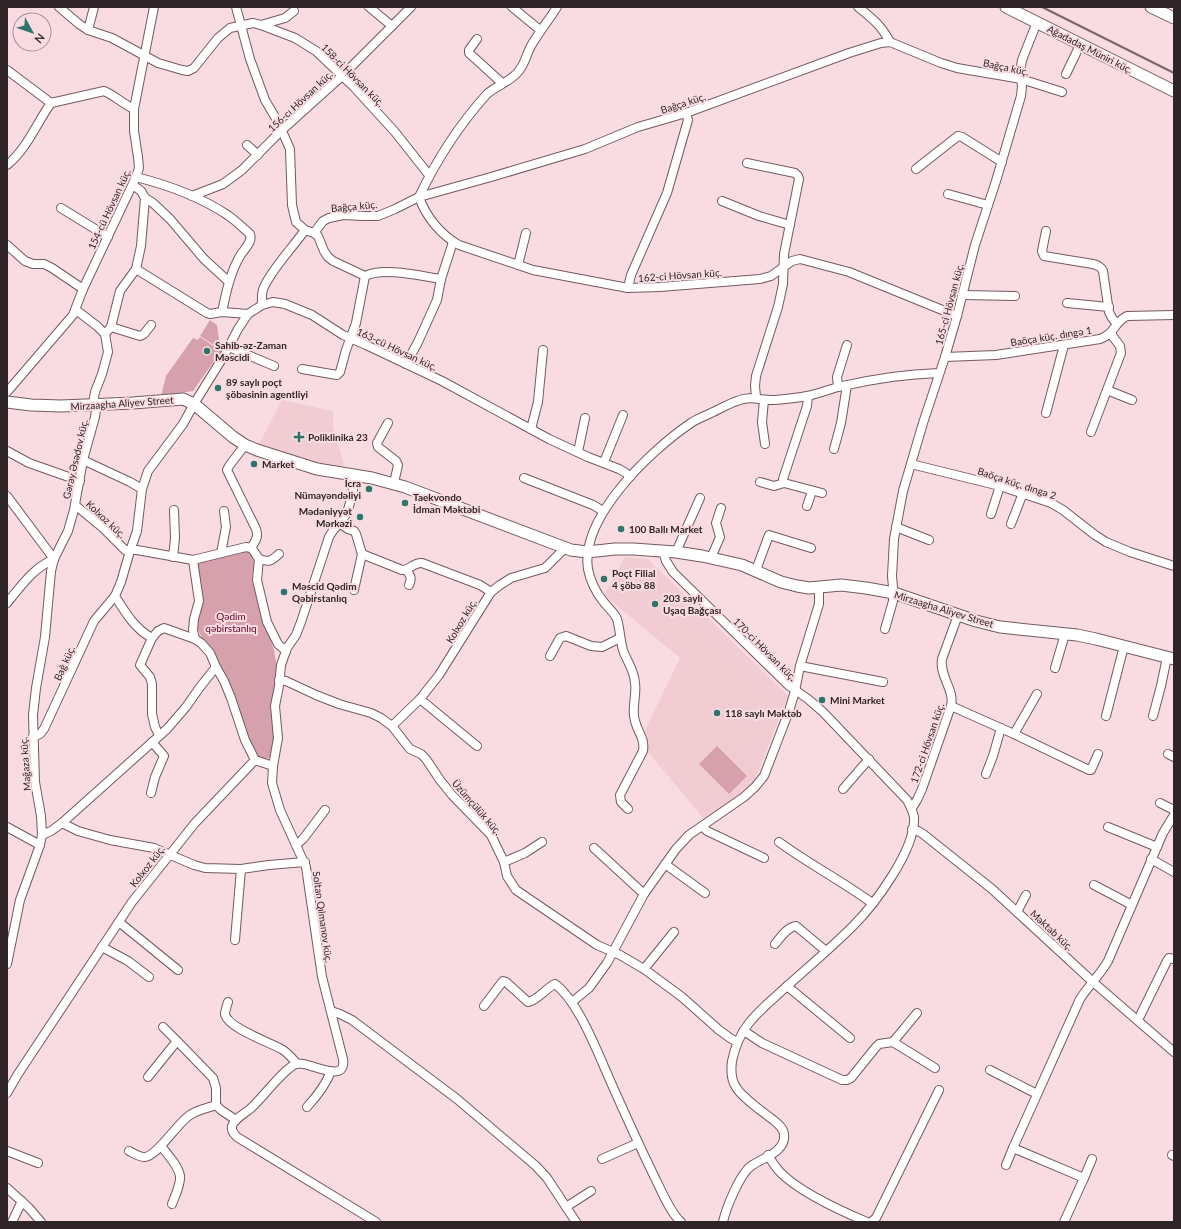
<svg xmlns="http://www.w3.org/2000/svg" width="1181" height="1229" viewBox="0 0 1181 1229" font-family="Lato,sans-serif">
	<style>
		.built { fill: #f1cdd3 }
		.green { fill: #d6a0ac }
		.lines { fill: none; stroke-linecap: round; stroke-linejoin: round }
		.street-casing { stroke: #725a5f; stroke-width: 10 }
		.secondary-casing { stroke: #725a5f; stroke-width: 13 }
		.street { stroke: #fff; stroke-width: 8 }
		.secondary { stroke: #fff; stroke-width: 11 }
		.rail { stroke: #7b696d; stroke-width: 2.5 }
		.poi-dot { fill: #2d746b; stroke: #f9dce2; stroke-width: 1.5 }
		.labels { text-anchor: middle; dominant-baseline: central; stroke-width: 4; stroke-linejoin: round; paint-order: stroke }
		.street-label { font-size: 10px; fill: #2f2427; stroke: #f9dce2 }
		.poi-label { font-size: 10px; font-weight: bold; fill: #2f2427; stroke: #f9dce2; text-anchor: start }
		.park-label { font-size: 10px; fill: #5e0029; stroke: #f9dce2 }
	</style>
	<rect width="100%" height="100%" fill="#f9dce2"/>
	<g class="built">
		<path d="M282,400L333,411V427L343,461L344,469L317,464L258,446Z"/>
		<path d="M625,557L648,559L788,696L757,775L752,785L745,791L704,819L648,752L645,730L680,658L604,595Z"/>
	</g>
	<g class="green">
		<path d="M210,320L217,325L220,349L200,336Z"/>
		<path d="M200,337L221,351L193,391L161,396L166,376L193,338L198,340Z"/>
		<path d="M248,551L251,553L256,560L252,575V581L274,650L277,669L276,686L271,712L276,738L273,755L265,760L258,758L252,749L198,629L197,566L201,562L241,552Z"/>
		<path d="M717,746L747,776L729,794L699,764Z"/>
	</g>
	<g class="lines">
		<defs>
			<g id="street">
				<path d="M59,7L79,24L88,30L112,38L158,63L182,70L188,71L194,68L218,38L230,28L253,23L261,25L295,38L316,51L353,86L395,132L429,175"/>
				<path d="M236,7L250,59L265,100L278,122L290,149L292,205L296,222L305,230L314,233L318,236L324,251L328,257L333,261L365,276C384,267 420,276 441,279"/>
				<path d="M369,7L392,26"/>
				<path d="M512,7L540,30"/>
				<path d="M557,7C549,20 539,32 531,46C526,55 525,65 517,73C509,82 496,86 487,94C459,125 437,159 419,197C426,217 441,235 459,245L533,270L628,288L660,287L760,279L771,276L792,261L800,259L849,272L957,316"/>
				<path d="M858,7C873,19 881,25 890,42"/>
				<path d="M261,25L285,18L294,11"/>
				<path d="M88,30L94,7"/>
				<path d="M477,39L469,50V53L502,83"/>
				<path d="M7,70L51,103"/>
				<path d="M1066,74L1080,45"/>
				<path d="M247,145L258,155"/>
				<path d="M747,163L795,173L798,176L799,179L784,254L783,284L778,307L756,376L755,386L756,397"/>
				<path d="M7,165C27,149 36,124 51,103L104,91C114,95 123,104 134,109"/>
				<path d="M916,169L958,136L962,137L1002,162"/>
				<path d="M136,177C168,185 201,197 229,216C236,221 243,228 250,234C253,242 244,249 240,256C230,273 226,293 222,312"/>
				<path d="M133,185L141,191L145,198L153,203L170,219L204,259L229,282"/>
				<path d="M948,194L988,205"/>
				<path d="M192,196L223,184L242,170L282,130L342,76L411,7"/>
				<path d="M722,201L759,216L790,225"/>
				<path d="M61,208L108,237"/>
				<path d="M1046,231L1042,251L1044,256L1093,264C1098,265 1101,267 1103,271L1109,312L1112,318L1117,324"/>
				<path d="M314,233L323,221L329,218L343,215L363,216H378L395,209L419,197L491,177L585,149L638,127L686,113L849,53L881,43L890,42L941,63L957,68L1021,79L1062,92"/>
				<path d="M7,245L25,261L33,264H44L52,268L83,289"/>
				<path d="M518,265L526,233"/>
				<path d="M136,269L207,313L210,314L222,312L248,314"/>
				<path d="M628,288L631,275L667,193L688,120L686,113"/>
				<path d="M962,295L1015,296"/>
				<path d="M1067,303L1109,307"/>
				<path d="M262,305C262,299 261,293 264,287C272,269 293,247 305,230"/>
				<path d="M111,327L140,336L144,334L151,325"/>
				<path d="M105,334L111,327L120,291L136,269L141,246L145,198"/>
				<path d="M229,347L274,366"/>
				<path d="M945,357L996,355L1100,339C1116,333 1113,323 1127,316L1174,315"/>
				<path d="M406,364L418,342L437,300L441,279L453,242"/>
				<path d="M302,369L337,375L340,372L346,350L356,323L365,276"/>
				<path d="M838,387L837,377L847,345"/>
				<path d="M1107,390L1132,400"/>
				<path d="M7,392L73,315L83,289L136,177L139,168L138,157L134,131V109L154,7"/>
				<path d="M808,396L807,406L783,479L784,483L822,493"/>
				<path d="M764,400L762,422L765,444"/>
				<path d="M1046,413L1064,345"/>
				<path d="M388,423L377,443L378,447L396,461L398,465L394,483"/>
				<path d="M531,429L538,402L543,350"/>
				<path d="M1091,432L1121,353L1120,346L1111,334"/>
				<path d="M245,445L229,466L227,470L256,529C259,538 255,541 251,548"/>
				<path d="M834,449L841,423L847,385"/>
				<path d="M7,451L29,463L80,481"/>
				<path d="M578,452L585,418"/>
				<path d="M83,460L130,482L142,489"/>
				<path d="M604,462L623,415"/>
				<path d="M911,464L1000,486L1051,503L1063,510L1095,535L1106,542L1130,552L1174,566"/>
				<path d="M356,476C353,488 351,506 345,516C340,523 333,529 329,537L301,622L296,635L287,648L281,665L279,686L275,706L278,738L273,766L272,783L280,810L306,867L322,977L343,1059C347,1086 307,1060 296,1064C283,1069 262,1099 250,1109C244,1114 234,1119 232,1126C231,1131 234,1134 237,1137L376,1222"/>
				<path d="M524,478L593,505L603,511"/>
				<path d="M760,482L774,486L784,483"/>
				<path d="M7,496L54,559"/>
				<path d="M75,505L103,528L125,550H137L193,560L246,547L251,548L253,550L259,559L257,580L267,622L278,644L286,651"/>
				<path d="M807,506L812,491"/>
				<path d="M991,514L1000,486"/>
				<path d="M339,523L348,529L354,531L356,534L362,554L402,570C410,570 414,562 422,563L480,585L491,592"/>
				<path d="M1011,524L1023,493"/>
				<path d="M896,527L929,540"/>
				<path d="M663,551L666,561L673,572L788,685L808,699L823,712L907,800C910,806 913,811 914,817C916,849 875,904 853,926C828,951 801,973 775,997C766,1005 757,1013 749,1023C741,1033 735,1047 732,1061C731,1069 731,1080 736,1087C742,1098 762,1111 772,1119C777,1123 784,1128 784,1135C786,1152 762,1158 751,1166C740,1174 726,1208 723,1222"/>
				<path d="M676,552L700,498"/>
				<path d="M221,553L226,527L224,511"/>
				<path d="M173,557L175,538L174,510"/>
				<path d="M711,558L720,537L716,523L721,508"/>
				<path d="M259,559C269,562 270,562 279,554"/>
				<path d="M193,560L199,601L194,619L193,630L195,639"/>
				<path d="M406,570C411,576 412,578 409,585"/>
				<path d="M756,570L769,535L811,548"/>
				<path d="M354,590L362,554"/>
				<path d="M7,603C22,585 32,569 54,559"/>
				<path d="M885,629L893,601V587L892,576L894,539L903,491L923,423L945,357L957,316L975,245L996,181L1021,96L1022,86L1020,72L1022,60L1037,22"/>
				<path d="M152,638L140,665L150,677L152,684V714L155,727L159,735"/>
				<path d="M550,656L560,638L566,636L591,646L602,647L620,638"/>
				<path d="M800,666L883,682"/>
				<path d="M1055,668L1065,634"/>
				<path d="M279,680L286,681L316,695L339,704L371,713L381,718L392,726L406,744L410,749L421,754L426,759L440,780L452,795L491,835L504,862L507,876L516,890L597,945L620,955L644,969L682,997L719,1030L730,1038L737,1042"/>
				<path d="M420,699L477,746"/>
				<path d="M951,706L1014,734L1089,770H1091L1098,754"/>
				<path d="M1106,716L1124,646"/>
				<path d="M1153,716L1161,686L1167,657"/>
				<path d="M392,726L420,699L439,675L491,592L500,585L511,578L545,568L565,548"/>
				<path d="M1014,734L1037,694"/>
				<path d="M33,737L40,734L44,729L94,621L115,596"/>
				<path d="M1168,754L1174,757"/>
				<path d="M255,760L273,766"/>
				<path d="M986,774L993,756L1001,728"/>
				<path d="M843,789L869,759"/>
				<path d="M151,793L155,777L164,756L152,742"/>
				<path d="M1160,803L1174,810"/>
				<path d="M912,808L917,800L922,789L951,706C955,690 939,676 942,659L958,615"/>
				<path d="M628,809L621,802L620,795L643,751C645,738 638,733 635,721C631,709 637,695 635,683C634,669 627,662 623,650C620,640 620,629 617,619C614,612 607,607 603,601C596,593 590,580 588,569C580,517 651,450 691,423C697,419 705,416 711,413C720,409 728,404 737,401C751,395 761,401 775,400C786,399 797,398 807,396C817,394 828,390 838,387C872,379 905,374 939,373"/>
				<path d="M62,823L78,831L110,840L154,848L194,865L205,868L241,869L269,865L305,862"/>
				<path d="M702,826L707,831L764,858"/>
				<path d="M7,827L40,845"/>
				<path d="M1108,827L1157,847"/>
				<path d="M912,829L918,831L923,834L992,889L1017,912L1093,982L1174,1052"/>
				<path d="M42,835L51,831L62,823L167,729L186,707L200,687L216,667"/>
				<path d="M779,842C809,864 842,881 872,903"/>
				<path d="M296,845L303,839L325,810"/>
				<path d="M594,848L644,894"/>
				<path d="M1151,859L1174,872"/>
				<path d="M504,862L525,853L542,842"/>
				<path d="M665,864L705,893"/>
				<path d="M1094,885L1132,905"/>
				<path d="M1017,912L1026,895"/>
				<path d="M119,922L178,970"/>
				<path d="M235,940L241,869"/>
				<path d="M775,944C780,938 787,927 796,926L826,951"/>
				<path d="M102,947L128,961L149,977"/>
				<path d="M7,964L20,900L40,845L42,835L41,816L35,782L33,715L36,688L45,637L51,571L54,559L68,531L74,510L83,460L95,417L96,410L94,398L95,392L102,374L108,352L105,334L97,326L76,310"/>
				<path d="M644,969L674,932"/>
				<path d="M787,986L850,1038"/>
				<path d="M228,1002C227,1005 225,1011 225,1014C227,1028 272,1043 283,1050C289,1054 293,1059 297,1064"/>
				<path d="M572,1002L589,988L607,963L644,894L676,849L689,835L744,797L755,787L764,776L789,711L795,691L800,666L819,604V587"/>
				<path d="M484,1006L503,981L506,982L528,1002C538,1000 546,988 555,984C578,1001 597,1051 609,1078C624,1112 639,1145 655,1178C661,1190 671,1214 681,1222"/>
				<path d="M331,1011L340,1014L352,1020L457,1099L536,1166L547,1178L576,1222"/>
				<path d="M1138,1020L1167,961L1169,958L1174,959"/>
				<path d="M163,1027L177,1041L213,1078L216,1088V1105"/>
				<path d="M744,1031L762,1043L842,1080H847L851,1078L876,1047L879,1044L893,1042L935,1068"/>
				<path d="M893,1042L917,1013"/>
				<path d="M990,1070L1037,1094"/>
				<path d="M148,1077L177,1041"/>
				<path d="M7,1093L18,1074L132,902L195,823L255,760L245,740L231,698L224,681L216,667L210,653L201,643L195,639L164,628L158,631L152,638C135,629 125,612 115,596L121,582L130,551L137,531L142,489L148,471L183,424L194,404L225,354L238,329L248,314L262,305L273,302L285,304L312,315L343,335L366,345L442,381L549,439L588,457L619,469L626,473L630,477"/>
				<path d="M307,1107C317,1096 326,1085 331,1071"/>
				<path d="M161,1146C167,1154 178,1165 180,1176C181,1184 175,1196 172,1204"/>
				<path d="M7,1151L38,1163"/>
				<path d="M129,1151C133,1153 139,1157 144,1157C156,1158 178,1122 190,1115C197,1110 208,1108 216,1105L221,1110L236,1120"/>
				<path d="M768,1155C772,1162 776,1168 781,1173C800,1192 841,1211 867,1222"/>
				<path d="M1172,1155L1174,1156"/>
				<path d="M602,1159L638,1143"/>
				<path d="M1006,1165L1013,1148"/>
				<path d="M1084,1178L1092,1159"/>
				<path d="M7,1188L29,1208L41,1222"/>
				<path d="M566,1207L591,1191"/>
				<path d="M12,1222L22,1201"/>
				<path d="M871,1222L876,1218L939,1090"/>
				<path d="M1064,1222L1084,1178L1013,1148L1080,999C1089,985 1100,975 1108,961L1163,833L1174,815"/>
			</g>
			<g id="secondary">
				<path d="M1006,7L1174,91"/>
				<path d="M1151,7L1174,18"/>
				<path d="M7,402L31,405L61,406L133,403L183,399L194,404L233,437L245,445L257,450L317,469L372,478L405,487L571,550L587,552L615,549H633L676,552L702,556L742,565L781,582L797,586L809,588L841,585L866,588L894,593L976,621L1000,627L1077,635L1096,639L1174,659"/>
			</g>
		</defs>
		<use href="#street" class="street-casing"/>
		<use href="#secondary" class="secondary-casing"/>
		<use href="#street" class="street"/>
		<use href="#secondary" class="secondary"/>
		<path class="rail" d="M1042,7L1174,73"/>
	</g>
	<g class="poi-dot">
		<circle cx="207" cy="351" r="4"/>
		<circle cx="218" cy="388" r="4"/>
		<path d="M297 431h4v4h4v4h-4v4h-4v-4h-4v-4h4z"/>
		<circle cx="254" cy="464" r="4"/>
		<circle cx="369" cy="489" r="4"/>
		<circle cx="405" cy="503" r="4"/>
		<circle cx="360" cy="517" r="4"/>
		<circle cx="621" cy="529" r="4"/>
		<circle cx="604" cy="579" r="4"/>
		<circle cx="284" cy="592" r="4"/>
		<circle cx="655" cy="604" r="4"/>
		<circle cx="822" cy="700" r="4"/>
		<circle cx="717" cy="713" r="4"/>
	</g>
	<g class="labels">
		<g class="street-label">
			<text transform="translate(1090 49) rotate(27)">Ağadadaş Müniri küç.</text>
			<text transform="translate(1006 67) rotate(12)">Bağça küç.</text>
			<text transform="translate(353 75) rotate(45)">158-ci Hövsan küç.</text>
			<text transform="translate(300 101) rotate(-43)">156-cı Hövsan küç.</text>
			<text transform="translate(683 103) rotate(-18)">Bağça küç.</text>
			<text transform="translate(354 206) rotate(-5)">Bağça küç.</text>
			<text transform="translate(109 209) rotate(-65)">154-cü Hövsan küç.</text>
			<text transform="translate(680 275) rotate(-4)">162-ci Hövsan küç.</text>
			<text transform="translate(949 304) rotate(-75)">165-ci Hövsan küç.</text>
			<text transform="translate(1051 336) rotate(-9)">Baöça küç. dıngə 1</text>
			<text transform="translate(397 349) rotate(25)">163-cü Hövsan küç.</text>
			<text transform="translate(122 403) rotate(-4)">Mirzaagha Aliyev Street</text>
			<text transform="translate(75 459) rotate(-77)">Gəray Əsədov küç.</text>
			<text transform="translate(1017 483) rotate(18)">Baöça küç. dıngə 2</text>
			<text transform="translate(106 519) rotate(43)">Kolxoz küç.</text>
			<text transform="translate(944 609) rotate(17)">Mirzaagha Aliyev Street</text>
			<text transform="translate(461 621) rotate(-59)">Kolxoz küç.</text>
			<text transform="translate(765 649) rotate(45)">170-ci Hövsan küç.</text>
			<text transform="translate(64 663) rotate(-66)">Bağ küç.</text>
			<text transform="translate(927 743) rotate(-71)">172-ci Hövsan küç.</text>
			<text transform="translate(25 764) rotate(-94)">Mağaza küç.</text>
			<text transform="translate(477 807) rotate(49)">Üzümçülük küç.</text>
			<text transform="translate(147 866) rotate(-52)">Kolxoz küç.</text>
			<text transform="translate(323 917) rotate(82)">Soltan Qılmanov küç.</text>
			<text transform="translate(1052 930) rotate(43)">Məktəb küç.</text>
		</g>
		<g class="poi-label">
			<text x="215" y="345">Sahib-əz-Zaman<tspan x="215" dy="12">Məscidi</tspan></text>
			<text x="226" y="382">89 saylı poçt<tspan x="226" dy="12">şöbəsinin agentliyi</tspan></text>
			<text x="308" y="437">Poliklinika 23</text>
			<text x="262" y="464">Market</text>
			<text x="361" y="483" text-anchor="end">İcra<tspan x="361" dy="12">Nümayəndəliyi</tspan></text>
			<text x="413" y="497">Taekvondo<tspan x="413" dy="12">İdman Məktəbi</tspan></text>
			<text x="352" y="511" text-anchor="end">Mədəniyyət<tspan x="352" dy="12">Mərkəzi</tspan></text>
			<text x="629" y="529">100 Ballı Market</text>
			<text x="612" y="573">Poçt Filial<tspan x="612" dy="12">4 şöbə 88</tspan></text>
			<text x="292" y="586">Məscid Qədim<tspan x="292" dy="12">Qəbirstanlıq</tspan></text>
			<text x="663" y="598">203 saylı<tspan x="663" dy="12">Uşaq Bağçası</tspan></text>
			<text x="830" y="700">Mini Market</text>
			<text x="725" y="713">118 saylı Məktəb</text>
		</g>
		<g class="park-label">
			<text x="231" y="616">Qədim<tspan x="231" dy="12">qəbirstanlıq</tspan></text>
		</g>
	</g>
	<rect width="1181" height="1229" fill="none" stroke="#2f2427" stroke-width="16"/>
	<g transform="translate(32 32) rotate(130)"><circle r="19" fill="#f9dce2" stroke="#a89297"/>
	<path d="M0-3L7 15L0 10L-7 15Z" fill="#2d746b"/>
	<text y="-6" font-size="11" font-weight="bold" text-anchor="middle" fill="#2f2427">N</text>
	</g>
</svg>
